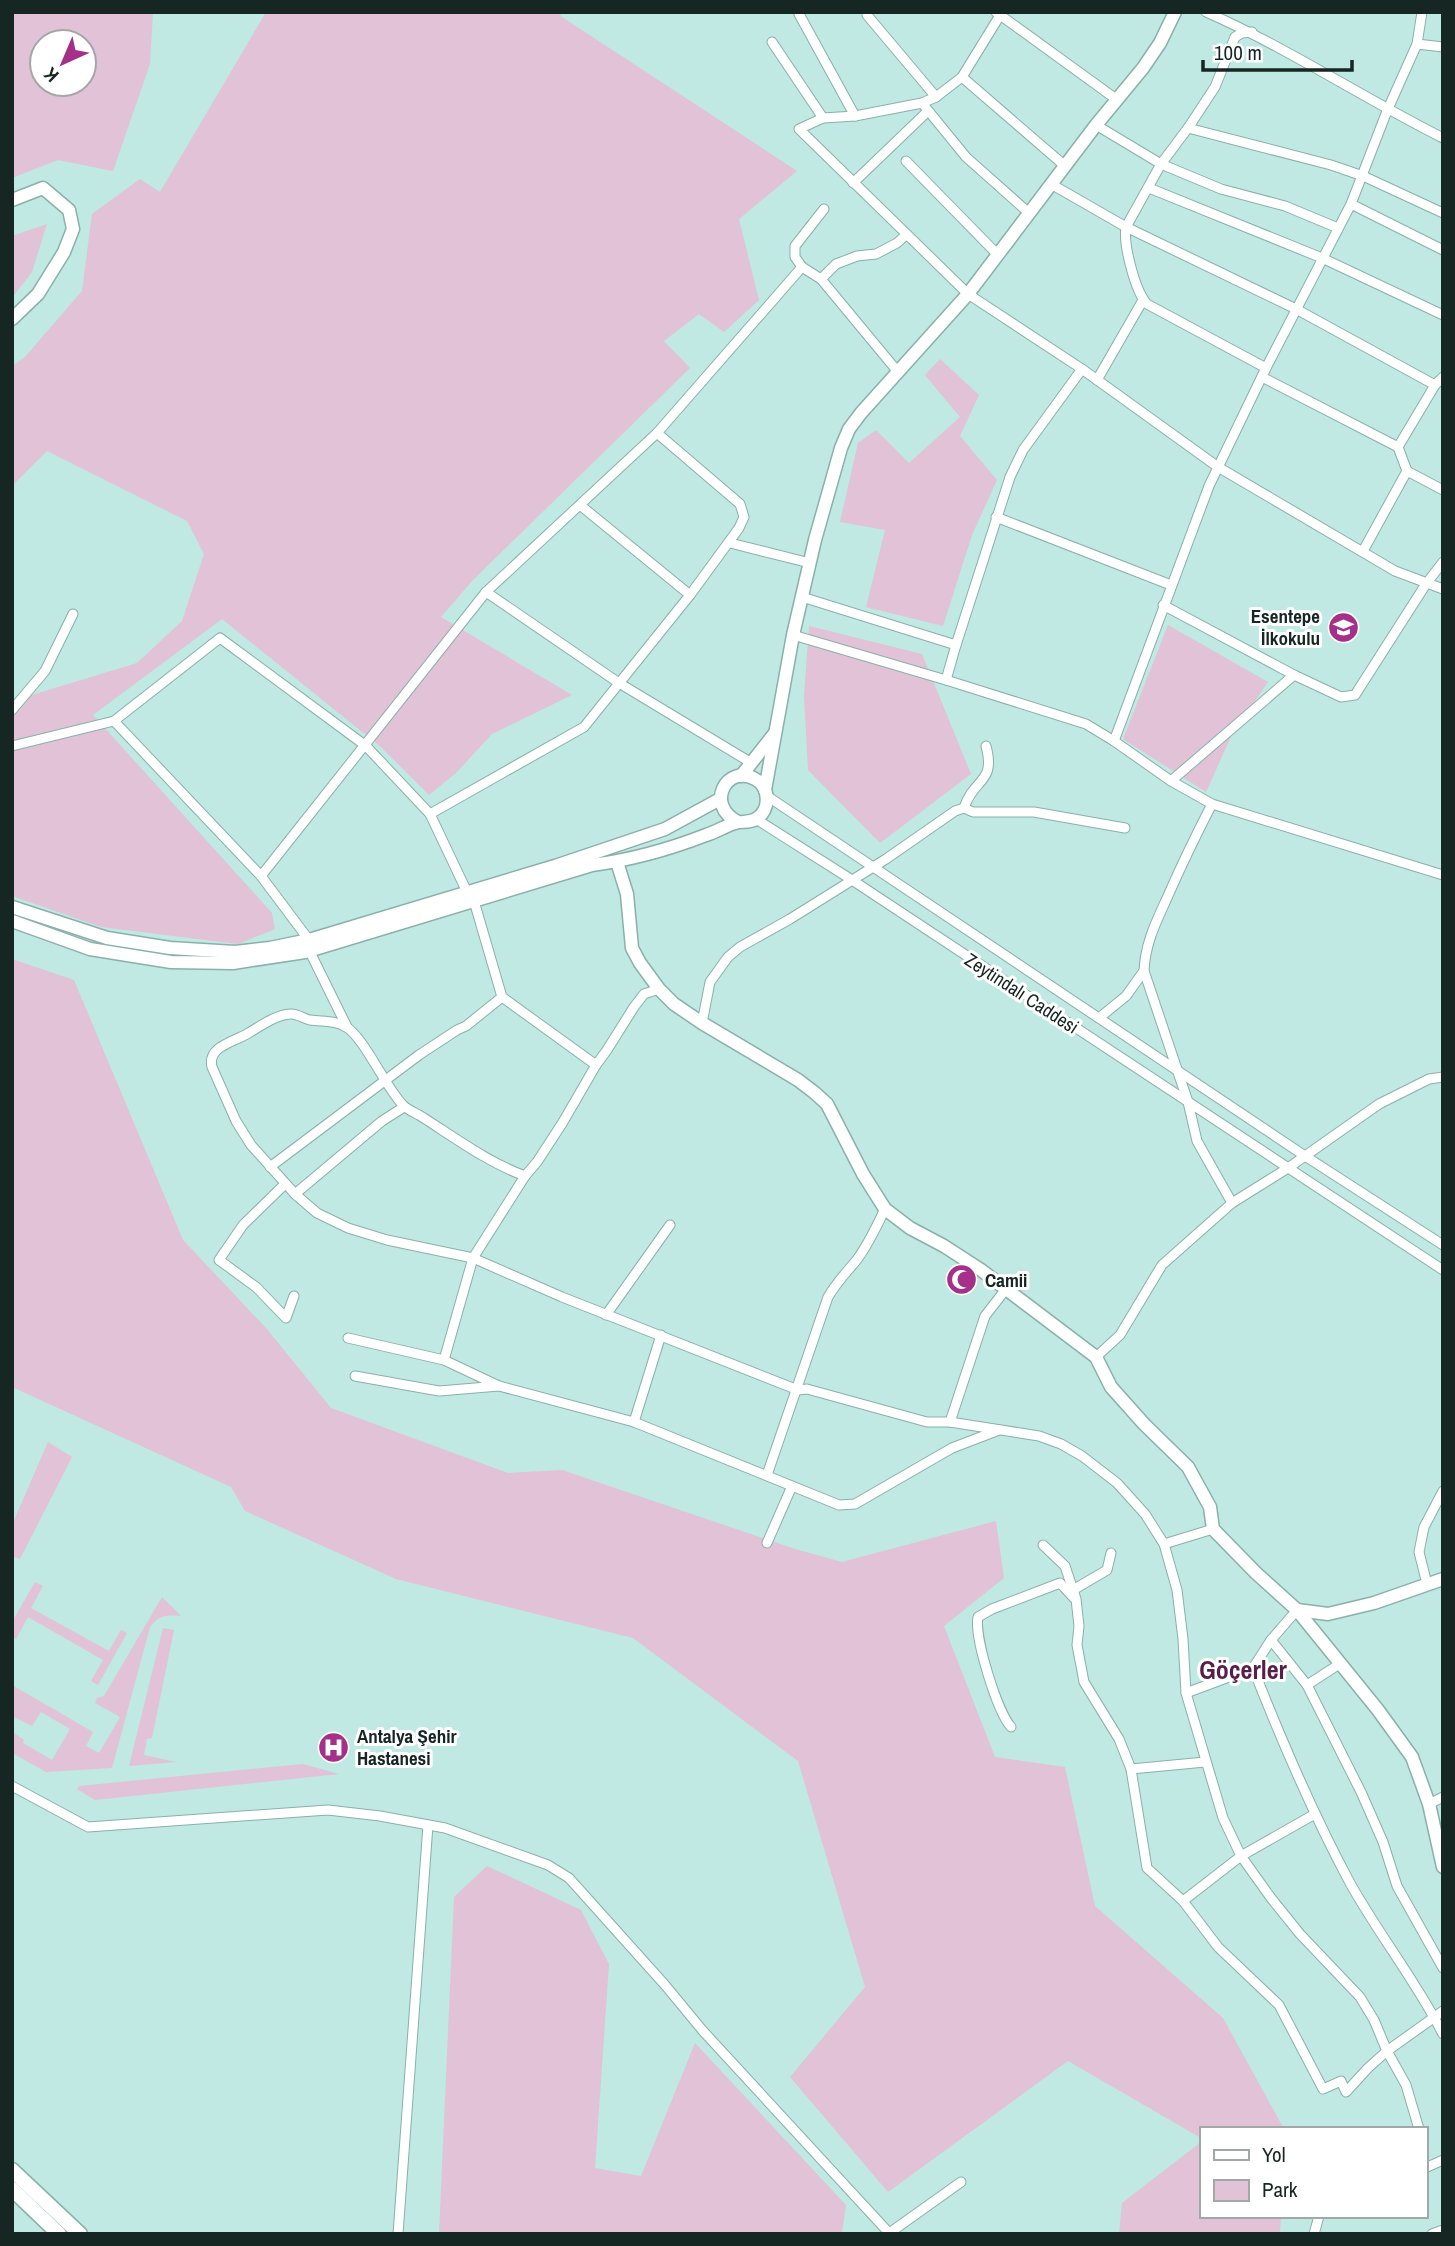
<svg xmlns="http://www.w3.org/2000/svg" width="1455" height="2246" viewBox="0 0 1455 2246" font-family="'Archivo Narrow',sans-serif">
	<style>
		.green { fill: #e1c2d6; fill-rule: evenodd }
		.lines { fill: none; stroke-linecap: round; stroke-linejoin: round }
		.street-casing { stroke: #88b1aa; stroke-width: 11 }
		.secondary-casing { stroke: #88b1aa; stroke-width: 15 }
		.primary-casing { stroke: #88b1aa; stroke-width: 17 }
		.street { stroke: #fff; stroke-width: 9 }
		.secondary { stroke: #fff; stroke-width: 12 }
		.primary { stroke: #fff; stroke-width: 14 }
		.labels { text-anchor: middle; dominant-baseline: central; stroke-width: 6; stroke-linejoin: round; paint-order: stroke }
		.poi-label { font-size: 19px; font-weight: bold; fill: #162623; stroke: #fff; text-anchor: start }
		.street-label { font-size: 19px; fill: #162623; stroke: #fff }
		.district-label { font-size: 26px; font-weight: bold; fill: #561e48; stroke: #fff }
	</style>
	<rect width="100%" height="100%" fill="#bfe9e2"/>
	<g class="green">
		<path d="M12,12H153L150,64L113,171L58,160L12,178ZM84,42V84H42V42Z"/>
		<path d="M266,12H559L562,17L797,171L739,219L759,300L724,332L699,314L664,341L690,368L473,580L441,617L572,695L492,734L456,773L429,795L382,748L222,619L93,715L272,913L275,929L238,944L101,927L12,896V701L137,663L182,621L204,554L187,521L47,451L12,486V366L24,358L82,291L92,214L140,179L160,192Z"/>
		<path d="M47,224L32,272L12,298V236Z"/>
		<path d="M940,359L979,395L960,436L997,480L972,535L943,626L866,607L885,530L840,522L858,443L876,430L909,463L960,417L925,375Z"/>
		<path d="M1168,625L1268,682L1233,732L1206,792L1123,739Z"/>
		<path d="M809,626L922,654L971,774L880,843L808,770L804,697Z"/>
		<path d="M12,959L74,980L183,1240L266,1328L331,1408L508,1473L562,1470L795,1549L842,1562L996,1521L1004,1578L944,1626L995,1757L1065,1767L1095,1906L1223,2018L1284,2129H1201V2138L1068,2061L888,2192L790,2077L865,1987L798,1761L633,1638L396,1579L245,1511L231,1487L12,1387Z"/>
		<path d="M48,1442L72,1457L20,1559L12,1556V1525Z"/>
		<path d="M35,1582L43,1586L31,1608L109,1651L121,1630L127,1633L98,1685L91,1681L103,1660L28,1617L16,1639L12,1637V1622Z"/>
		<path d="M162,1597L181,1616C166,1615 159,1615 150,1627L112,1768L46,1772L12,1753L14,1733L24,1740L23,1743L52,1760L70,1729L41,1712L32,1726L12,1716V1685L93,1732L86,1746L99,1753L120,1717L95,1703L97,1698L104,1696Z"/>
		<path d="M163,1628L174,1630L152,1738L147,1739L144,1755L176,1762L129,1766Z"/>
		<path d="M303,1764L339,1774L95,1800L77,1789L79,1786Z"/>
		<path d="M487,1866L581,1910L609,1964L595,2168L641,2176L695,2043L846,2205L842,2232L839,2234H439L454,1897Z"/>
		<path d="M1201,2142V2216H1281L1280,2234H1119L1122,2203Z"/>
	</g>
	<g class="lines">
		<defs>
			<g id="street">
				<path d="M996,12L1116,99"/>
				<path d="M1002,12L962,77L936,97L922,103L855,116L823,118L799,129L968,294L1082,369L1218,467L1395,571L1443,589"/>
				<path d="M1206,12C1288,48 1363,98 1443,138"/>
				<path d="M799,14L855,116"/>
				<path d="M867,15L936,97"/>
				<path d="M1252,32L1242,33L1235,37L1215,87L1188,128L1161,164L1126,227C1123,244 1135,291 1147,304L1266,368"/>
				<path d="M772,42L823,118"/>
				<path d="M1417,44L1443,47"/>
				<path d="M962,77L1065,166"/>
				<path d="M922,103L966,157L1029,213"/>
				<path d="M1096,125L1161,164L1221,189L1285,206L1338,228"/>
				<path d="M1188,128L1331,165L1363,176L1443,213"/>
				<path d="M906,161L998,255"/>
				<path d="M853,183L928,111"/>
				<path d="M1051,184L1126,227L1296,309L1435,385L1443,377"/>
				<path d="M1149,188L1322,258L1443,315"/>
				<path d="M1351,204L1443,250"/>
				<path d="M824,209L795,246V257L802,267L821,279L898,372"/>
				<path d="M821,279L836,264L857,256L876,254L897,243L906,235"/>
				<path d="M1262,377L1398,447L1407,471"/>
				<path d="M1097,380L1143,300"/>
				<path d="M1398,447L1435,385"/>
				<path d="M580,505L690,595"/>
				<path d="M996,517L1171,585"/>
				<path d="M730,543L810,563"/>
				<path d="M1363,551L1407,471L1443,490"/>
				<path d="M486,592L619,683L750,762"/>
				<path d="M802,597L956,645L946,680"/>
				<path d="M1163,605L1294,675"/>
				<path d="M793,635L946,680L1086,724L1114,741L1171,781L1212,804L1443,875"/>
				<path d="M956,645L1010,477L1023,450L1082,369"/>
				<path d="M12,710L45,671L73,614"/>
				<path d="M114,721L220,638L366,746L430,814"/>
				<path d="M1114,741L1209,486L1266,368L1351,204L1387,111L1417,44L1422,12"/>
				<path d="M12,746L114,721L261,876L309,940"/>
				<path d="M1171,781L1294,675L1341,697L1355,695L1426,584L1443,562"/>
				<path d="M767,796L1305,1156L1443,1245"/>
				<path d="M1212,804C1196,835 1181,866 1167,898C1156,922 1145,944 1144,971L1188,1102L1197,1141L1232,1203"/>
				<path d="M964,808C974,777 996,784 986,746"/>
				<path d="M756,819L852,880L1443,1270"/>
				<path d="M261,876L486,592L657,433L802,267"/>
				<path d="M467,892L430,814L584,727L690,595L739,528L744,517L740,504L657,433"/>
				<path d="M474,901L502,997L596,1065"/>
				<path d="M309,950L347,1027"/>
				<path d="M1099,1018L1126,996L1144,971"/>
				<path d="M702,1023L710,982L728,957L740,947L790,919L886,859L955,811L964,808L973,812H1034L1125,828"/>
				<path d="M270,1167L419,1055L457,1030L466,1026L502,997"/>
				<path d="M525,1176C487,1162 454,1137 419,1115C413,1112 406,1109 402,1104C385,1086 363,1036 346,1027C334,1020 323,1022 310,1020C304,1019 297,1013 290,1014C275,1015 259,1027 247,1034C233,1042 207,1047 212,1067L236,1121L251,1145L295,1194L317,1213L348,1228L387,1240L473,1258L562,1297L798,1390L807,1389L927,1422H950L1001,1430L1039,1436L1061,1444L1082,1456L1117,1483L1145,1514L1164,1544L1177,1590L1183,1639L1186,1693L1223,1818L1241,1856L1271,1898L1300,1934L1360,1997L1374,2020L1387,2051L1406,2085L1419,2129"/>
				<path d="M285,1184L243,1225L219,1260L256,1287L286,1318L294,1296"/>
				<path d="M295,1194L382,1121L404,1107"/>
				<path d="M606,1315L670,1225"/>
				<path d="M348,1338L444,1360L499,1386L634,1422L839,1505L855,1504L952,1448L999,1430"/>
				<path d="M1096,1357L1120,1335L1162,1265L1232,1203L1288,1168L1379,1104L1429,1079L1443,1077"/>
				<path d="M444,1360L473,1258L525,1176L537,1162L563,1122L596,1065L607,1050L634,1007L644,994L659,989"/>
				<path d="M355,1376L439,1391L499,1386"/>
				<path d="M634,1422L661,1335"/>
				<path d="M950,1422L985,1316L1006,1289"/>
				<path d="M767,1475L828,1297C837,1282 844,1275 855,1262C868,1246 876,1227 885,1209"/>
				<path d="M767,1543L792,1486"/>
				<path d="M1164,1544L1213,1529"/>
				<path d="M1043,1545L1065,1566L1076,1599L1079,1626L1077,1645L1084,1682L1119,1739L1131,1769L1147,1868L1183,1901L1218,1947L1279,2005L1323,2089L1341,2081L1346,2092L1368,2068L1387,2051L1443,2011"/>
				<path d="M1427,1584L1419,1552L1424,1527L1443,1491"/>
				<path d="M1073,1590L1107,1570L1111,1553"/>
				<path d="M1271,1640L1307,1685L1361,1792L1383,1842L1397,1886L1443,1968"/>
				<path d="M1253,1668C1282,1742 1313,1814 1350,1883C1379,1935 1416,1981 1443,2034"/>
				<path d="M1307,1685L1341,1663"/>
				<path d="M1186,1693L1253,1668L1271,1640L1297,1610"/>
				<path d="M1011,1727C997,1711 974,1637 978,1617L992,1609L1060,1583L1074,1598"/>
				<path d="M1131,1769L1205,1762"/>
				<path d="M12,1786L88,1827L328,1810L380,1816L445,1828L548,1865L569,1878L665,1985L703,2031L890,2234"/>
				<path d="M1429,1804L1443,1797"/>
				<path d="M1183,1901L1241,1856L1315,1814"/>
				<path d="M1425,2168L1443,2160"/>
				<path d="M398,2234L428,1825"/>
				<path d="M888,2234L961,2182"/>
				<path d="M1314,2234L1319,2216"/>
				<path d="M1432,2234L1443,2230"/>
			</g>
			<g id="secondary">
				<path d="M12,200L43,188L69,210L73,229L64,252L38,294L12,319"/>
				<path d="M741,776L775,733"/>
				<path d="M765,790L793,635L815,540L841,448L849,429L861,413L968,294L1096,125L1143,68L1160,43L1175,12"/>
				<path d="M617,862L627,894L632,948L640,963L659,989L674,1004L702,1023L798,1080L815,1093L827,1104L863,1174L885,1209L910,1228L944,1246L981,1270L1096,1357L1111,1387L1144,1424L1188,1467L1210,1507L1213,1529L1256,1573L1297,1610L1378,1710L1412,1757L1429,1804L1443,1867"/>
				<path d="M12,907L107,938L170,948L235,952L270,948L309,940L555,866L665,829L720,799"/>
				<path d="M12,921L90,949L171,962L233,963L305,952L592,865C630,860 670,849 706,835C716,832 725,826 735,823C742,821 749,823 756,819C771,810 770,787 755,779C727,763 704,805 738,822"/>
				<path d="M1297,1610L1328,1614L1374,1603L1443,1579"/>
			</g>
			<g id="primary">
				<path d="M12,2170L80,2234"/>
				<path d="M12,2189L59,2234"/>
			</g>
		</defs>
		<use href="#street" class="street-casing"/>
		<use href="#secondary" class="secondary-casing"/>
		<use href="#primary" class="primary-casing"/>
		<use href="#street" class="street"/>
		<use href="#secondary" class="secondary"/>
		<use href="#primary" class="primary"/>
	</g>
	<defs>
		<symbol id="school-disc" viewBox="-11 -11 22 22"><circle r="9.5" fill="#a5308a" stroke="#fff"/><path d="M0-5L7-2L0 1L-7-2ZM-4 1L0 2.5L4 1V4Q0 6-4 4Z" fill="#fff"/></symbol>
		<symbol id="mosque-disc" viewBox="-11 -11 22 22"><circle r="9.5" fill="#a5308a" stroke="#fff"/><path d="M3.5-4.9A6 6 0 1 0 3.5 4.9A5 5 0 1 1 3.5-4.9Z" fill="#fff"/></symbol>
		<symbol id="hospital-disc" viewBox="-11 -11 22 22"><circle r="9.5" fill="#a5308a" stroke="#fff"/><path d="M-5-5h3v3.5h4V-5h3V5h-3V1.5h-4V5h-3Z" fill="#fff"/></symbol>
	</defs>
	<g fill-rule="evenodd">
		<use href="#school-disc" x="1326" y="610" width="35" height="35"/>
		<use href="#mosque-disc" x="944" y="1262" width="35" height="35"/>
		<use href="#hospital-disc" x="316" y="1730" width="35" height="35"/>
	</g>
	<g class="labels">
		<g class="poi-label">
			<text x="1320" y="616" text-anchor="end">Esentepe<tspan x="1320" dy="22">İlkokulu</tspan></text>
			<text x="985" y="1280">Camii</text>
			<text x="357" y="1736">Antalya Şehir<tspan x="357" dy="22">Hastanesi</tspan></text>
		</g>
		<g class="street-label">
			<text transform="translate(1022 993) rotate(33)">Zeytindalı Caddesi</text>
		</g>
		<g class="district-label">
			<text x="1243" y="1669">Göçerler</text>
		</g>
	</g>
	<rect width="1455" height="2246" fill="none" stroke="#162623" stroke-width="28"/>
	<rect x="1200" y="2127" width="228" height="91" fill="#ffffff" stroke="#a2a8a7" stroke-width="2"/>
	<rect x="1214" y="2150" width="35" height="10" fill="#ffffff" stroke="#a2a8a7" stroke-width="2"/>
	<text x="1262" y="2162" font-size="21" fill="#162623">Yol</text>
	<rect x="1214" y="2180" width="35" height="21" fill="#e1c2d6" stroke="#a2a8a7" stroke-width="2"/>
	<text x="1262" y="2197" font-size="21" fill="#162623">Park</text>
	<g transform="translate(63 63) rotate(224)"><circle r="33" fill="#ffffff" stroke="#a2a8a7" stroke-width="2"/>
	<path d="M0-5L12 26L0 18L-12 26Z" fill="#a5308a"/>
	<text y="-10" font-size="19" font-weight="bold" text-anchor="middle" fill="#162623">K</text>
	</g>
	<path d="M1203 60v10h149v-10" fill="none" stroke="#162623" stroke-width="3.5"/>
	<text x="1214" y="60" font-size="21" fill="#162623" stroke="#ffffff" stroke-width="5" paint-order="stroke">100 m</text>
</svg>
